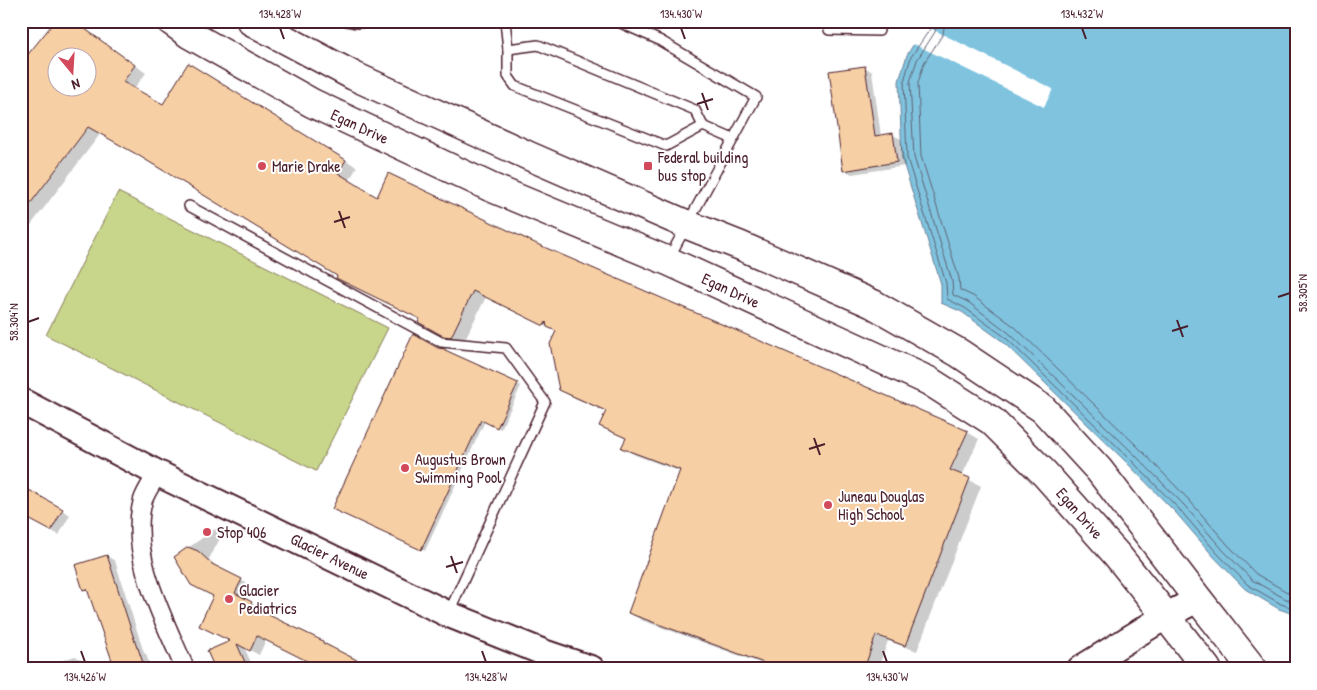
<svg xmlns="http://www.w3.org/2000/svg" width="1317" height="690" viewBox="0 0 1317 690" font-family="'Patrick Hand',sans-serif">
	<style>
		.green { fill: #c7d68a; stroke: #887a5a }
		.water { fill: #7fc3df; stroke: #6a8197 }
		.pier { fill: #fff }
		.shadow { fill: #0003; fill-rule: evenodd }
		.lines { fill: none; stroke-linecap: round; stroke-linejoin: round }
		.shore { stroke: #5f6173; stroke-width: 1 }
		.building { fill: #f6cfa5; stroke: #4a1f2b; fill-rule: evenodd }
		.lane-casing { stroke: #4a1f2b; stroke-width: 12 }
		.street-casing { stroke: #4a1f2b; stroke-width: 21 }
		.secondary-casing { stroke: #4a1f2b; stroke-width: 29 }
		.highway-casing { stroke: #4a1f2b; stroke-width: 31 }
		.lane { stroke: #fff; stroke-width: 9 }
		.street { stroke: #fff; stroke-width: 18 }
		.secondary { stroke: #fff; stroke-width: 25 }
		.highway { stroke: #fff; stroke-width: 28 }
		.ticks { fill: none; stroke: #4a1f2b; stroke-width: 2 }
		.poi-dot { fill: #d1495b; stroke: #fff; stroke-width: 2 }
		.labels { text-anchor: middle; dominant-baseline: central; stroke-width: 4; stroke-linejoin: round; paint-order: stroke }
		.street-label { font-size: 16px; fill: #4a1f2b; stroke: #fff }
		.poi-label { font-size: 16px; fill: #4a1f2b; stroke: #fff; text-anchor: start }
		.neatline { fill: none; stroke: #4a1f2b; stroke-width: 2 }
		.ticks-label { font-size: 12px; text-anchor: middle; fill: #4a1f2b }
	</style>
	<rect width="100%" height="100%" fill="#fff"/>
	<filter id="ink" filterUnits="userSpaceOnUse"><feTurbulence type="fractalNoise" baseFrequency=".02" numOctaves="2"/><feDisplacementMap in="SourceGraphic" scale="10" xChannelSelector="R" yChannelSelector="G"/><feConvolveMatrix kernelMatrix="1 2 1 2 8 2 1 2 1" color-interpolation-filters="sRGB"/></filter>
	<g filter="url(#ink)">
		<path class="green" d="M118,192L388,328L316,471L46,335Z"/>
		<path class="water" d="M927,21H1296V615L1279,609L1245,589L1214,557L1176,513L1125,461L1002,341L962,312L941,303V284L902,159L899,81L907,55L925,26Z"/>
		<path class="pier" d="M924,22L926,26L1053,89L1044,107L914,44H911Z"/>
		<g class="shadow">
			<path d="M57,21H75L146,73L134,89L163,106L201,71L357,167L349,181L377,198L536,245L967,432L979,439L962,476L981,486L917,651L888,641L878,669H776L641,620L630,613L681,472L635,455L623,448L627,439L600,426L607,412L572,397L560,390L557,332L486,297L463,343L456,342L431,329L421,319L339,276L101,133L21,238V65ZM58,58H88V88H58Z"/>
			<path d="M865,67L872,72L881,136L893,135L901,139L905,166L852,174L844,170Z"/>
			<path d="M438,349L445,350L521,386L501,429L485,421L425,551L337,511Z"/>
			<path d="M21,489L29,494L30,492L70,515L59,535L21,514Z"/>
			<path d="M215,529L223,533L209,559L219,569L250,585L243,599L260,608L259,611L321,641L332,647L331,648L375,669H324L266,640L259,655L244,647L254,669H217L232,641L214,596L175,557Z"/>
			<path d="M107,556L115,561L144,653L146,654L151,669H116L90,593L84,589Z"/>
			<path d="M75,656L83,661L86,669H51L49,665Z"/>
		</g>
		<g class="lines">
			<g class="shore">
				<path d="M931,21L930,29L911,57L904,81L907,158L946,283L947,299L965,308L1005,337L1128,457L1179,509L1218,554L1248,585L1281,604L1296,609"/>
				<path d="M937,21L935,32L917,60L910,82L914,157L952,281L953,295L968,302L1009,333L1133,453L1184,505L1223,550L1252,580L1284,598L1296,603"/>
				<path d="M945,21L943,34L924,63L918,83L921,156L959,278L960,290L973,296L1015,327L1138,447L1189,500L1228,545L1256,574L1287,592L1296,595"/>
			</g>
		</g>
		<g class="building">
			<path d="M55,21H74L135,65L123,82L163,104L188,63L346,160L338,173L377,197L388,173L537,244L968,431L950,470L970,478L905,646L876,635L864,669H780L628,613L680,470L621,448L626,438L599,426L606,411L559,390L550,344L556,331L547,327L546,322L544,326L473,291L451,337L443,336L418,322L420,319L336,278L337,276L136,154L88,127L21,216V63ZM58,58H88V88H58Z"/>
			<path d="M865,66L875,136L893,133L897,162L843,171L829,71Z"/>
			<path d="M413,334L438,348L445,349V350L518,383L497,428L481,420L421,550L332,509Z"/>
			<path d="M29,490L63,509L51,531L21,515V505Z"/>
			<path d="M188,547L198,551L212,564L242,579L235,593L252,602L250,606L321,640L323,641V643L375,669H323L257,636L250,651L237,644L248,669H215L207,651L230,641L199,626L213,596L191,585L174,557Z"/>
			<path d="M107,555L137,648H138L145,669H115L87,589L83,590L75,565Z"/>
		</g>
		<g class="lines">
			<defs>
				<g id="lane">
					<path d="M347,21L357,23L373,21"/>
					<path d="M505,21L508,49V76L515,86L666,146L703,126"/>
					<path d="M616,21L659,40L756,97L669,258"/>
					<path d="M829,30L879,31"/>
					<path d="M508,49L538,45L695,110L703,126L733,139"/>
					<path d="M189,206L441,342L506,348L545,402L449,612"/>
				</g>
				<path id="street" d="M157,473C153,482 146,491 143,500C128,556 164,618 185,669"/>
				<g id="secondary">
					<path d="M21,401L157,473L448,614L545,653L592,669"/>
					<path d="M1080,669L1166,616L1198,599"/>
				</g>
				<g id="highway">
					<path d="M171,21L189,34L312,103L490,187L668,261L929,381L992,421L1045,474L1117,555L1166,616L1207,669"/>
					<path d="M251,21L354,76L529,156L688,225L741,246L873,304L959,353L1043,409L1099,470L1198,599L1253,669"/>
				</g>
			</defs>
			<use href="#lane" class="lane-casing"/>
			<use href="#street" class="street-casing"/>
			<use href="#secondary" class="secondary-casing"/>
			<use href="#highway" class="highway-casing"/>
			<use href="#lane" class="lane"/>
			<use href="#street" class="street"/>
			<use href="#secondary" class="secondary"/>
			<use href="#highway" class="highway"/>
		</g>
	</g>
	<path class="ticks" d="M280,28L284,39M681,28L685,39M1082,28L1086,39M702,93L708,110M697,104L713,99M339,211L345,228M334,222L350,217M1278,297L1290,293M1177,320L1183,337M28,322L39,318M1172,331L1188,326M814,438L820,455M809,449L825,444M451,556L457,573M446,567L463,562M81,651L85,662M482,651L486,662M883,651L887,662"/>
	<g class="poi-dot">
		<circle cx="262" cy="166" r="5"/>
		<rect x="643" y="161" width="10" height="10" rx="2.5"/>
		<circle cx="405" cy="468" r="5"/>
		<circle cx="828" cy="505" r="5"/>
		<circle cx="207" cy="532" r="5"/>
		<circle cx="229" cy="599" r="5"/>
	</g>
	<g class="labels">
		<g class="street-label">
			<text transform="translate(360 126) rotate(25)">Egan Drive</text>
			<text transform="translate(731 290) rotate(25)">Egan Drive</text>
			<text transform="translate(1080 513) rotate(49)">Egan Drive</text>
			<text transform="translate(330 556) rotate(26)">Glacier Avenue</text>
		</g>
		<g class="poi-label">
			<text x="658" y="157">Federal building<tspan x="658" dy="18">bus stop</tspan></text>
			<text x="272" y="166">Marie Drake</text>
			<text x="415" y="459">Augustus Brown<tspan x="415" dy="18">Swimming Pool</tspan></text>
			<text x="838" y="496">Juneau Douglas<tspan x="838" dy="18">High School</tspan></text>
			<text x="217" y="532">Stop 406</text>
			<text x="239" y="590">Glacier<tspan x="239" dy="18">Pediatrics</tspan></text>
		</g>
	</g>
	<rect width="1317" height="690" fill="none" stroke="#fff" stroke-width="55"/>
	<g transform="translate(72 72) rotate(162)"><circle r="24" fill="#ffffff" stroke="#b7a5aa"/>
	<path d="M0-4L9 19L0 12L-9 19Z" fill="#d1495b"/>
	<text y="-8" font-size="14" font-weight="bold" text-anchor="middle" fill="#4a1f2b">N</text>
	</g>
	<rect x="28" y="28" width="1262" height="634" class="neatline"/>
	<g class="ticks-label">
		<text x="280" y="18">134.428°W</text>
		<text x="681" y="18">134.430°W</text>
		<text x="1082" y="18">134.432°W</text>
		<text transform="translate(1303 293) rotate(-90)" y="4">58.305°N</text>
		<text transform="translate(14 322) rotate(-90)" y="4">58.304°N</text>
		<text x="85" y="681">134.426°W</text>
		<text x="486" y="681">134.428°W</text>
		<text x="887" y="681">134.430°W</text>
	</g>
</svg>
